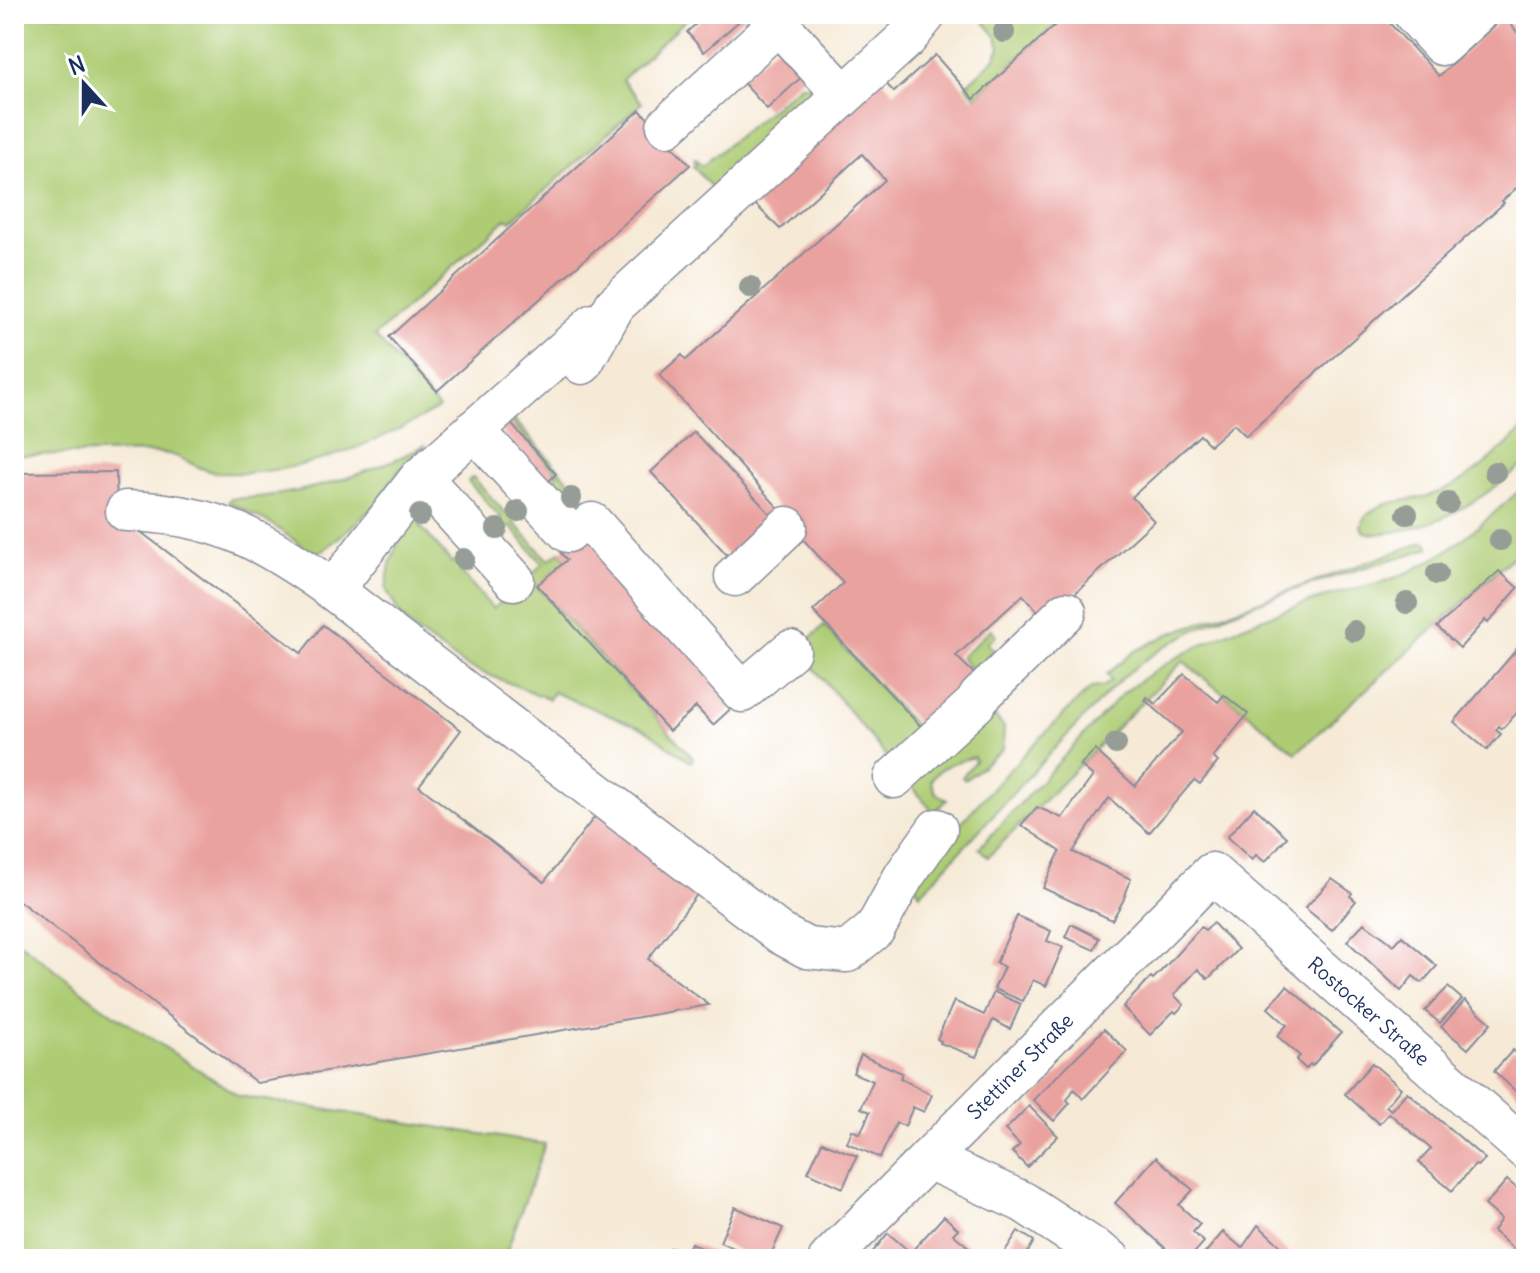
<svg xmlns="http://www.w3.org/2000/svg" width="1540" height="1273" viewBox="0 0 1540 1273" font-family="Delius,sans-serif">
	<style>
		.green { fill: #adcc73; stroke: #647e68; stroke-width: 2 }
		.building { fill: #eaa29f }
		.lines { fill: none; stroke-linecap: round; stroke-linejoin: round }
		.minor-casing { stroke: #888c9a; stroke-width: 43 }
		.minor { stroke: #fff; stroke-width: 40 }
		.tree { fill: #969d97 }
		.labels { text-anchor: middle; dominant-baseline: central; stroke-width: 8; stroke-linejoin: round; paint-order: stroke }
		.street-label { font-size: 20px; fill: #1b2f5e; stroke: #fff }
	</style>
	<rect width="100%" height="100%" fill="#fff"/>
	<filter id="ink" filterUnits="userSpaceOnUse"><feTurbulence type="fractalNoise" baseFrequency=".0125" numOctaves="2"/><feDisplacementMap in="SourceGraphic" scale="16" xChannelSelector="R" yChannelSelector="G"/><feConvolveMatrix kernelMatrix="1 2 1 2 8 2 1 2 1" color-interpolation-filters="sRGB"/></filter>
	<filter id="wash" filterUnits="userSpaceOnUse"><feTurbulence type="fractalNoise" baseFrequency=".006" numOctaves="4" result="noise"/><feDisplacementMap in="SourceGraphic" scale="32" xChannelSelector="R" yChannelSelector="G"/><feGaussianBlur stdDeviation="1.8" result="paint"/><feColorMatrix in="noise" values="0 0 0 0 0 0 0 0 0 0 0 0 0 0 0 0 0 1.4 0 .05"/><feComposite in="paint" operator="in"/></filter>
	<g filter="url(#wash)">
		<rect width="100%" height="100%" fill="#f6ead6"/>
		<g class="green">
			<path d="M14,14H692L622,80L642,103L511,221L507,218L375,336L439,408C374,445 295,477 218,473C197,471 182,454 161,453C112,451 63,455 14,455Z"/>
			<path d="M977,14H1067L976,97L966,85L995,58L1000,48L996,36Z"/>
			<path d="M800,85H811L809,100L712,188L693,166L696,164L694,161L695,159L702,166Z"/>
			<path d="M510,415L598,513L582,528L546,485L558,474L507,417Z"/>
			<path d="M1526,427V463C1486,496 1446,524 1394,532C1383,533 1373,536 1363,531L1361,526C1371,497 1408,503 1431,495C1470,482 1496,454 1526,427Z"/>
			<path d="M426,445L395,475L377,504L324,550L315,552L305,548L270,523L228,502L230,499C299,497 365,476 426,445Z"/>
			<path d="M473,477L506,514L521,502L529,510L514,523L548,560L560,552L567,560L537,586L693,758L691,762L646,730L553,692L549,699L464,665L414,630L400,615L386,589L390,564L405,524L422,506L434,512L420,526L452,563L467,550L474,558L460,571L493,609L543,564L510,526L494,539L487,531L501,518L468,481Z"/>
			<path d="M1526,485V545L1296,753L1183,661L988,857L979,848L1121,695C1181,647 1255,619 1328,596C1357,587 1388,583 1415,569C1457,549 1491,515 1526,485Z"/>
			<path d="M1423,542L1428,543L1429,548C1333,578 1206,608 1128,673C1110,689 1093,708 1077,725C1023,780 973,839 920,894L913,880C968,811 1027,749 1091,688L1102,687L1111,681L1107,674L1135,651L1169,634Z"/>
			<path d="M824,625L927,740L895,767L799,650Z"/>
			<path d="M991,629L996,635L987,643L1004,662L977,675L961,657Z"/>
			<path d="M985,706L1004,727L1003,749L965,780L962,777L975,761L974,757C957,762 940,764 931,781L936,793L947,800L934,813L905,778Z"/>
			<path d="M14,938L100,1005L239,1096L545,1144L504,1259H14Z"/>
		</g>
		<g id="blocks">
			<g class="building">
				<path d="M707,14H747L704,52L687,32Z"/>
				<path d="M1067,14H1381L1439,76L1504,17L1526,42V179L1502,201L1504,203L1246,436L1234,424L1210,445L1200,435L1132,497L1154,521L1046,620L1023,595L956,656L983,682L926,732L813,611L843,583L789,524L791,522L659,375L682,355L686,360L885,180L862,154L780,229L749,198L881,78L894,92L935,55L974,99Z"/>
				<path d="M779,44L806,73L767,109L740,79Z"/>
				<path d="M640,110L690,165L437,391L389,337Z"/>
				<path d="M506,418L556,474L548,482L497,426Z"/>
				<path d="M694,432L773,517L729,557L651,472Z"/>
				<path d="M116,472L117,514L301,653L323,625L461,730L419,786L544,882L600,810L702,888L648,959L709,1005L257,1083L14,897V473Z"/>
				<path d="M584,531L737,703L713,725L696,707L669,731L537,585L567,560L560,552Z"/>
				<path d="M1499,571L1518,588L1488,623L1485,620L1460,648L1437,627Z"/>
				<path d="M1518,648L1526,655V703L1502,729L1499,726L1496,730L1501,734L1487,750L1454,722Z"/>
				<path d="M1184,674L1218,702L1224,695L1248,714L1213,757L1218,762L1200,784L1194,780L1149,833L1109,798L1087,830L1073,852L1131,879L1123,901L1112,920L1043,888L1060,851L1021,825L1037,807L1062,818L1093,776L1080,765L1095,750L1135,786L1182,732L1145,700L1147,697L1155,704Z"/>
				<path d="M1254,807L1287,837L1265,862L1256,855L1252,860L1227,837Z"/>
				<path d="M1332,879L1352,893L1350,896L1356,901L1332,930L1305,908Z"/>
				<path d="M1017,916L1051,931L1047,941L1063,947L1046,986L1033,980L1023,1001L994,989L1004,967L996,963Z"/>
				<path d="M1213,923L1238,949L1208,979L1198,969L1174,995L1184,1005L1176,1013L1174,1011L1150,1035L1123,1007L1151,977L1153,979L1164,968L1201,927L1205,930Z"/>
				<path d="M1364,923L1394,945L1402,936L1437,966L1422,983L1413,976L1401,991L1347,941Z"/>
				<path d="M1071,924L1099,938L1094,950L1065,937Z"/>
				<path d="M1287,986L1341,1033L1312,1066L1310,1064L1306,1069L1296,1060L1300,1056L1277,1036L1287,1025L1268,1008Z"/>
				<path d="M1448,987L1462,999L1440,1023L1425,1011Z"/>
				<path d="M994,992L1021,1004L1010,1029L993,1020L976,1057L940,1043L941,1041L937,1039L954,1001L984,1015Z"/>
				<path d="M1465,1000L1491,1023L1468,1049L1441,1027Z"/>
				<path d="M1104,1029L1127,1051L1083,1099L1074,1089L1067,1100L1070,1103L1054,1121L1033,1100Z"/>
				<path d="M1513,1050L1526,1061V1101L1494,1071Z"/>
				<path d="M861,1055L902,1073L900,1078L932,1095L924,1112L913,1107L905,1126L896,1123L880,1158L847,1143L852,1130L860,1134L870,1112L861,1108L873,1081L853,1073Z"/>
				<path d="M1372,1063L1401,1088L1386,1106L1391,1110L1407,1092L1485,1159L1477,1166L1475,1165L1452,1191L1419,1162L1431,1149L1389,1113L1379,1124L1345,1094Z"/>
				<path d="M1029,1106L1058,1136L1027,1167L1012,1152L1020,1145L1005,1130Z"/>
				<path d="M822,1142L857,1156L843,1188L808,1172Z"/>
				<path d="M1156,1157L1193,1190L1179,1205L1200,1224L1193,1232L1204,1242L1189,1259H1179L1172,1254L1115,1203Z"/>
				<path d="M1507,1180L1526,1196L1524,1258L1493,1231L1501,1219L1485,1205Z"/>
				<path d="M735,1207L783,1228L769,1259H758L720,1242Z"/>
				<path d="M944,1216L958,1229L953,1234L977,1254L972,1259H914L909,1254Z"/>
				<path d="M1258,1225L1295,1259H1200L1223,1232L1242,1248Z"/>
				<path d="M1018,1231L1034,1241L1024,1259H1000Z"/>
				<path d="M888,1233L910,1252L904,1259H867Z"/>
				<path d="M691,1243L716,1255L714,1259H665L670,1248L686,1254Z"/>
			</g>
		</g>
	</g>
	<g filter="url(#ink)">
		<use href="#blocks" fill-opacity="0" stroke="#888c9a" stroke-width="2"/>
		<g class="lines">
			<defs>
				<g id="minor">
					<path d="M1414,14L1442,45L1476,14"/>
					<path d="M667,126L778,24L843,94"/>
					<path d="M582,364L615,305L907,38L926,14"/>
					<path d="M474,430L568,532"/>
					<path d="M421,477L514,580"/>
					<path d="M126,511C214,513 262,539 333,590L781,934L807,948L847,952L875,929L904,876L937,829"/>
					<path d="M592,523L742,692L790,651"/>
					<path d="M735,576L787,527"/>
					<path d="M333,590L419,479L594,324"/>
					<path d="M894,778L976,703L979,697L1066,612"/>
					<path d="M928,1159L1023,1202L1110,1259"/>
					<path d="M829,1259L1212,873L1526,1150"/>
				</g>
			</defs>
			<use href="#minor" class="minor-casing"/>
			<use href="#minor" class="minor"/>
		</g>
		<g class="tree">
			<circle cx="1004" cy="32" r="11"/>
			<circle cx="750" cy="287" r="11"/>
			<circle cx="1495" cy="472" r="11"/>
			<circle cx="571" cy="498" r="11"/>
			<circle cx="1448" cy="503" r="11"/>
			<circle cx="518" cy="511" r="11"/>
			<circle cx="1407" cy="514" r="11"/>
			<circle cx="420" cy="515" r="11"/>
			<circle cx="497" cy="529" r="11"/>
			<circle cx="1500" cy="540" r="11"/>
			<circle cx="464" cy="559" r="11"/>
			<circle cx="1437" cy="574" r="11"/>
			<circle cx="1407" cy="603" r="11"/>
			<circle cx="1354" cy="631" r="11"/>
			<circle cx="1116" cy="744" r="11"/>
		</g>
	</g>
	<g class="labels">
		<g class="street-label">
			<text transform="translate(1369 1011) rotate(41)">Rostocker Straße</text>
			<text transform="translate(1020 1066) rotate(-45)">Stettiner Straße</text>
		</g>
	</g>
	<rect width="1540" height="1273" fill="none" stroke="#fff" stroke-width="48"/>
	<g transform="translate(84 84) rotate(339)" stroke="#ffffff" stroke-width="6" paint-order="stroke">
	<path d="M0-6L14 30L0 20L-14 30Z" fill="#1b2f5e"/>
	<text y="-12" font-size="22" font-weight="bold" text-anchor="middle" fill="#1b2f5e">N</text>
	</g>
</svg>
